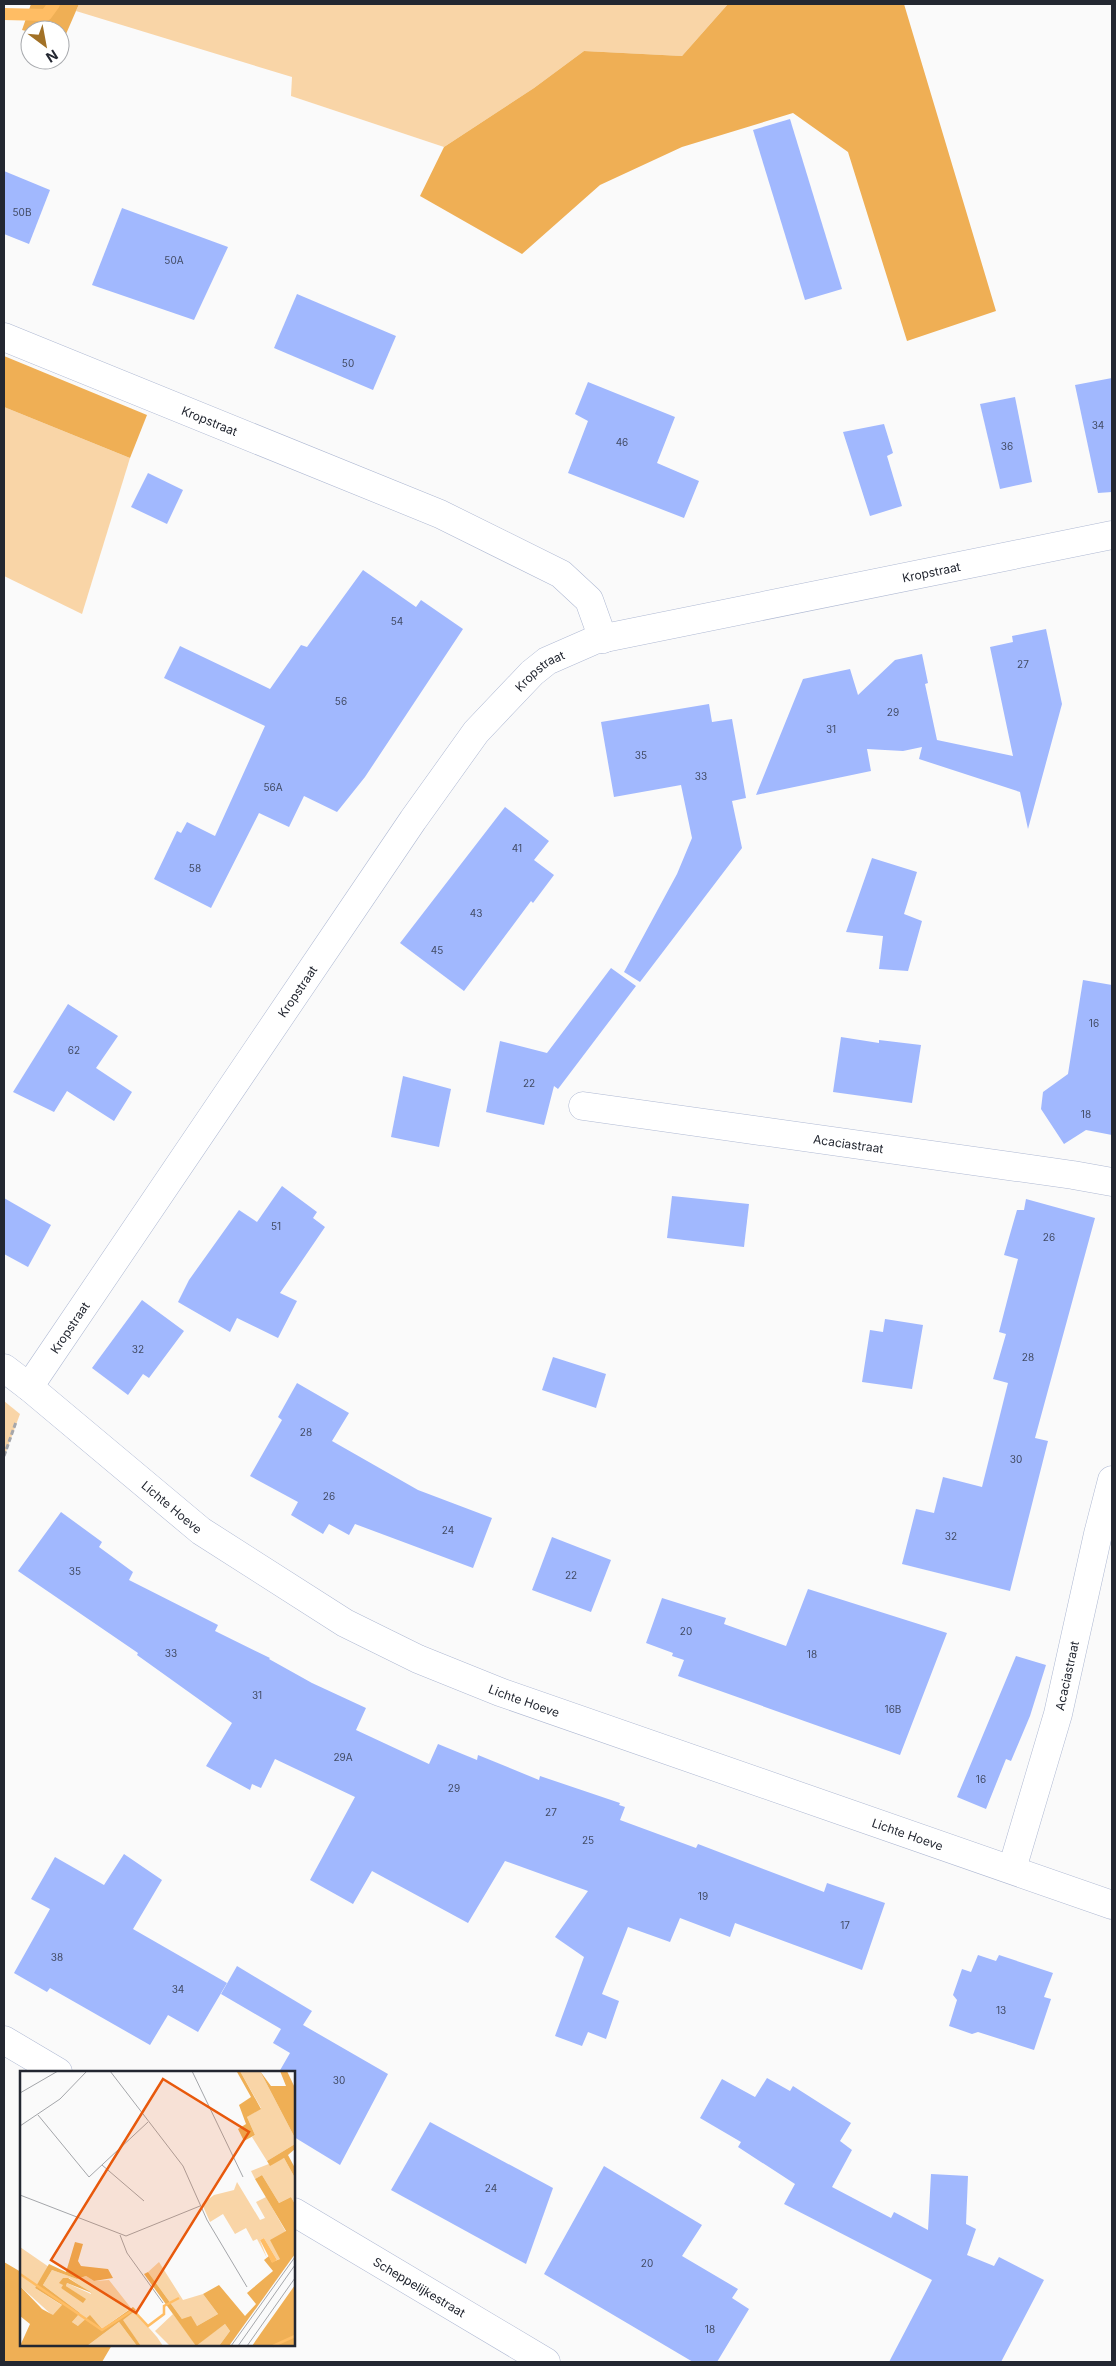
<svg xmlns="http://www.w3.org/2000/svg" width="1116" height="2366" viewBox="0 0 1116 2366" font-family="Inter,sans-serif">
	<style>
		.green { fill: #f9d5a7 }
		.forest { fill: #efaf55 }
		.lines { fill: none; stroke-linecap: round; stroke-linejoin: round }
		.stream { stroke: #ffbd64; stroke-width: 12 }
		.building { fill: #a1b8fe }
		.minor-casing { stroke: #afb9d3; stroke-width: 29 }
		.path { stroke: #a6a7ab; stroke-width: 3; stroke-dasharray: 5 2.5; stroke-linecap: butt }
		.minor { stroke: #fff; stroke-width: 28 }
		.labels { text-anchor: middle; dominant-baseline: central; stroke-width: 4; stroke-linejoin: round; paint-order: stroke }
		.number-label { font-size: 10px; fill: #424b64 }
		.street-label { font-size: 12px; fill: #232731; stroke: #fff }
		.inset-river { fill: none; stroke: #ffbd64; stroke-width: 2.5 }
		.inset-road { fill: none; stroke: #a4a6aa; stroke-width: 1 }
		.view { fill: #e8590c; fill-opacity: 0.15; stroke: #e8590c; stroke-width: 2.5 }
		.inset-edge { fill: none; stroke: #232731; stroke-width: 2.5 }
	</style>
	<rect width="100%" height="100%" fill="#fafafa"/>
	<g class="green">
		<path d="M79,4H728L682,56L584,51L534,88L444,147L291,96L292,77L76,11Z"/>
		<path d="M4,407L130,458L82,614L4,576Z"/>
		<path d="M4,1401L20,1414L4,1457Z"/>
	</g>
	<g class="forest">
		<path d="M31,4H79L63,41L60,40V30H30V32L22,30Z"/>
		<path d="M728,4H904L996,311L907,341L848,152L793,113L682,147L600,185L522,254L420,196L444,147L534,88L584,51L682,56Z"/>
		<path d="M4,356L147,415L130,458L4,407Z"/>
		<path d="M4,2262L21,2272V2345H112L102,2362H4Z"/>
	</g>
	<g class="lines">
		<path class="stream" d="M4,14L46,15L54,4"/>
	</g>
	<g class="building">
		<path d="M790,119L842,289L805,300L753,130Z"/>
		<path d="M4,171L50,190L29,244L4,234Z"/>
		<path d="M122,208L228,247L194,320L92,285Z"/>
		<path d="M297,294L396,336L373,390L274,348Z"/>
		<path d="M1112,378V492L1098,493L1075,385Z"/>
		<path d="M588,382L675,417L657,463L699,481L684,518L568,473L588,421L575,414Z"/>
		<path d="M1015,397L1032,482L1000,489L980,404Z"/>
		<path d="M884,424L893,453L887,456L902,506L870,516L843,432Z"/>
		<path d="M148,473L183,490L167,524L131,507Z"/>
		<path d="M363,570L416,607L421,600L463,629L365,777L337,812L304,796L289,827L259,813L211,908L154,879L177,831L181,833L187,822L215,836L265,726L164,678L180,646L270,689L301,645L307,647Z"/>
		<path d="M1046,629L1062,704L1028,829L1020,792L919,759L922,747L903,751L867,749L871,771L756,795L803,679L850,669L858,695L895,660L922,654L928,683L925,684L937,740L1013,756L990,647L1013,642L1012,636Z"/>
		<path d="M709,704L712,722L732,719L746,798L732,801L742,848L640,982L624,972L677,874L692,838L681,785L614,797L601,722Z"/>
		<path d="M505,807L549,841L534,860L554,875L533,903L531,901L464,991L400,943Z"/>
		<path d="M872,858L917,872L904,914L922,921L908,971L879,969L883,936L846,932Z"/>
		<path d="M611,968L636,986L558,1089L554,1086L544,1125L486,1112L500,1041L547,1053Z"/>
		<path d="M1083,980L1112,985V1135L1086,1130L1064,1144L1041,1109L1043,1092L1068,1074Z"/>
		<path d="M68,1004L118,1036L96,1068L132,1092L114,1121L67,1091L54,1112L13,1092Z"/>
		<path d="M841,1037L879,1043V1040L921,1045L912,1103L833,1092Z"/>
		<path d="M403,1076L451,1089L439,1147L391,1137Z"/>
		<path d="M282,1186L317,1212L313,1218L325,1227L280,1293L297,1301L278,1338L237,1318L230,1332L178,1302L189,1280L239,1210L257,1222Z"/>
		<path d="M672,1196L749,1204L744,1247L667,1238Z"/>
		<path d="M4,1198L51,1225L28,1267L4,1254Z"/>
		<path d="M1026,1199L1095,1218L1035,1438L1048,1441L1010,1591L902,1564L916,1509L934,1513L943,1477L982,1487L1008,1383L993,1379L1006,1334L999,1332L1018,1259L1004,1255L1017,1210H1024Z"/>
		<path d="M142,1300L184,1331L149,1378L143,1374L128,1395L92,1368Z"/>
		<path d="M885,1319L923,1325L912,1389L862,1382L870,1330L883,1332Z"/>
		<path d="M553,1357L606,1374L596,1408L542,1390Z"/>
		<path d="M297,1383L349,1413L332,1441L418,1490L492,1518L473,1568L355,1524L349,1535L329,1524L323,1534L291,1515L298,1502L250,1476L282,1420L278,1417Z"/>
		<path d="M61,1512L102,1542L99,1547L133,1572L129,1580L218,1625L215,1631L270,1658L269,1659L312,1683L366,1708L356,1730L429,1764L438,1744L477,1760L478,1755L539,1780L540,1776L620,1803L619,1805L625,1807L620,1820L696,1848L698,1844L824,1892L827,1883L885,1903L862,1970L735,1923L730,1937L680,1918L670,1942L628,1927L602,1994L619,2001L606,2039L588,2032L582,2046L555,2036L584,1957L555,1937L588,1891L505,1861L468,1923L372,1871L353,1904L310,1880L355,1797L275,1759L261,1788L252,1784L250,1790L206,1766L232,1723L137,1655L138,1653L18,1571Z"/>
		<path d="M552,1537L611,1560L591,1612L532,1590Z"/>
		<path d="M808,1589L947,1633L900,1755L678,1676L684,1660L672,1656L673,1653L646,1643L662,1598L726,1618L724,1624L786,1646Z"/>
		<path d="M1016,1656L1046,1665L1030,1716L1011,1761L1006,1759L986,1809L957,1797Z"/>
		<path d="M124,1854L162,1880L133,1929L227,1983L198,2032L168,2015L150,2045L50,1988L47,1992L14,1973L50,1909L31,1899L55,1857L104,1885Z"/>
		<path d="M978,1955L996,1961L999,1955L1053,1973L1044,1997L1051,1999L1034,2050L978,2032L972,2034L949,2026L957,2000L953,1995L962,1969L971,1972Z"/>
		<path d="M237,1966L312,2011L303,2025L388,2074L340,2165L294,2137V2072H279L290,2053L273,2043L281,2029L221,1994Z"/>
		<path d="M767,2078L790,2091L793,2086L851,2123L840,2141L852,2150L832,2187L891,2218L894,2212L928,2230L931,2174L968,2176L966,2224L976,2229L967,2255L994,2266L999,2257L1044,2280L1001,2362H889L932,2280L784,2204L795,2184L738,2147L741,2142L700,2118L722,2079L755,2097Z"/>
		<path d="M430,2122L553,2188L526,2264L391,2190Z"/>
		<path d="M604,2166L702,2225L682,2256L738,2289L732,2298L749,2309L717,2362H693L544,2274Z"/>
	</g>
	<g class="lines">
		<defs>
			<g id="minor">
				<path id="s1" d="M4,337L440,514L561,574L589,600L603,639"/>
				<path id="s2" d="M583,1106L1073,1175L1112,1182"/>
				<path id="s3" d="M4,1368L29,1387L201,1531L345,1623L418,1659L500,1692L1112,1905"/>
				<path id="s4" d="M29,1387L413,820L476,732L532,673L547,661L595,640L1112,535"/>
				<path id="s5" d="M1012,1869L1058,1714L1098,1534L1112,1480"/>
				<path d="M4,2040L58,2072"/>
				<path id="s6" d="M294,2212L546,2362"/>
			</g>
		</defs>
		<use href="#minor" class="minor-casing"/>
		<path class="path" d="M4,1456L16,1422"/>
		<use href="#minor" class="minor"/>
	</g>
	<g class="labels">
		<g class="number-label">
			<text x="22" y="212">50B</text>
			<text x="174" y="260">50A</text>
			<text x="348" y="363">50</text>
			<text x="1098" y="425">34</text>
			<text x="622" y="442">46</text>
			<text x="1007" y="446">36</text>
			<text x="397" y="621">54</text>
			<text x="1023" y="664">27</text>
			<text x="341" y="701">56</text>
			<text x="893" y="712">29</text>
			<text x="831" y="729">31</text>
			<text x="641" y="755">35</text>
			<text x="701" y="776">33</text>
			<text x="273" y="787">56A</text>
			<text x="517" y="848">41</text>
			<text x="195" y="868">58</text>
			<text x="476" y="913">43</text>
			<text x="437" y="950">45</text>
			<text x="1094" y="1023">16</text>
			<text x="74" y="1050">62</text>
			<text x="529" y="1083">22</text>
			<text x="1086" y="1114">18</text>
			<text x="276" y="1226">51</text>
			<text x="1049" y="1237">26</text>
			<text x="138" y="1349">32</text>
			<text x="1028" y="1357">28</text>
			<text x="306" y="1432">28</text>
			<text x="1016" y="1459">30</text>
			<text x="329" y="1496">26</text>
			<text x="448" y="1530">24</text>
			<text x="951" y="1536">32</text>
			<text x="75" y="1571">35</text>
			<text x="571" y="1575">22</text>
			<text x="686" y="1631">20</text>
			<text x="171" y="1653">33</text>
			<text x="812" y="1654">18</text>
			<text x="257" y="1695">31</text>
			<text x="893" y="1709">16B</text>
			<text x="343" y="1757">29A</text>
			<text x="981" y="1779">16</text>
			<text x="454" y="1788">29</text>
			<text x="551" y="1812">27</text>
			<text x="588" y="1840">25</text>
			<text x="703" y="1896">19</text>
			<text x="845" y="1925">17</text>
			<text x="57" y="1957">38</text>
			<text x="178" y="1989">34</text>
			<text x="1001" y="2010">13</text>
			<text x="339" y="2080">30</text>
			<text x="491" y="2188">24</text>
			<text x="647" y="2263">20</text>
			<text x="710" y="2329">18</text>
		</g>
		<g class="street-label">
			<text stroke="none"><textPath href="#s1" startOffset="222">Kropstraat</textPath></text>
			<text stroke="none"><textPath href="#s4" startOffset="1289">Kropstraat</textPath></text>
			<text stroke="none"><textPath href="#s4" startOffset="882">Kropstraat</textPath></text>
			<text stroke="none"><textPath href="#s4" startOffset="478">Kropstraat</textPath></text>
			<text stroke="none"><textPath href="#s2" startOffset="268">Acaciastraat</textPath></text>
			<text stroke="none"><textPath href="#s4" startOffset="72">Kropstraat</textPath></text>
			<text stroke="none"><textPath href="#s3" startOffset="218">Lichte Hoeve</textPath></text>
			<text stroke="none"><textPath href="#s5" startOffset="201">Acaciastraat</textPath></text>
			<text stroke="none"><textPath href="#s3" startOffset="622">Lichte Hoeve</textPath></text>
			<text stroke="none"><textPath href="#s3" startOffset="1028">Lichte Hoeve</textPath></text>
			<text stroke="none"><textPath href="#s6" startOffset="146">Scheppelijkestraat</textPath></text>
		</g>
	</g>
	<g transform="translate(20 2071)">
		<rect width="275" height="275" fill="#fafafa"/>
		<path d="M220,0H240L275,67V73L247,90L232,66L235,64L227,46L241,37ZM264,87L275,107V133L271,126L259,132L242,104L235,108L231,100ZM217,111L240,149L245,147L236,131L246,126L266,161L260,188L257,189L244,167L240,169L247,187L237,168L233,170L226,157L215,163L203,143L190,151L182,133L194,124L214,119ZM0,176L29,196L15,217L43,235L33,245L0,215ZM139,191L163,229L183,223L198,243L177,255L162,248L128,201ZM32,199L57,208L66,205L74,210L89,209L111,237L82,258L58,255L52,251L60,242L23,214ZM49,207L71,222V223L47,212L46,215L65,228L41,217ZM114,240L137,266L143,275H121L102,249ZM153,243L176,274L205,253L210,260L199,275H150L135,260ZM99,251L117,275H67Z" fill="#f9d5a7" fill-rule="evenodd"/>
		<path d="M220,0L241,38L227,46L235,64L224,70L218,58L226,53L219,34L231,26L217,1ZM240,0L251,15H266L260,0H267L275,17V67ZM275,73V78L268,84L275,97V107L264,87L250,95L247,90ZM242,104L259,132L271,126L275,133V183L209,275H199L210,260L205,253L176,275L124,203L128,201L162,248L171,245L177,255L198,243L183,223L199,214L225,245L236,233L227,222L253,200L244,189L249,185L252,191L260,188L250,169L266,160L235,108ZM55,171L63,173L58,190L61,195L88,198L93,207L74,210L66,205L57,208L32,199L23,214L60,242L52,251L58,255L70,244L82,258L113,236L116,239L103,249L121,275H117L99,251L67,275H0L10,253L0,245V215L22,238L33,244L42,234L15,217L29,193L46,201ZM43,207H48L72,222L47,212L46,215L66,228L63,232L41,217L43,214L39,212ZM275,214V275H232L241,262Z" fill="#efaf55"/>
		<path d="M244,167L257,189L252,192L240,169Z" fill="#ffbd64"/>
		<path class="inset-river" d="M0,203L82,259L113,239L128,255L144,243V235L159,227M253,275L275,265"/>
		<path class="inset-road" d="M90,0L163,95L187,149L227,216M172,0L223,106M0,22L38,0M18,44L69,106L128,51M0,55L40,28L67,0M82,94L124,130M0,124L106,165L180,135M100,164L107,182L143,232M211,275L275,186M218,275L275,194M227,275L275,207"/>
		<path class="view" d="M143,8L229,61L116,242L31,189Z"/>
		<rect width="275" height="275" class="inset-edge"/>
	</g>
	<rect width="1116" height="2366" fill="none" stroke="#232731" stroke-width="10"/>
	<g transform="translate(45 45) rotate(148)"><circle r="24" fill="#ffffff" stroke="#a7a9ad"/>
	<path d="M0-4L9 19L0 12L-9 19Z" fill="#a27126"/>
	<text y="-8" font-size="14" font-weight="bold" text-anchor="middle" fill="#232731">N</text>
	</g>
</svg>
